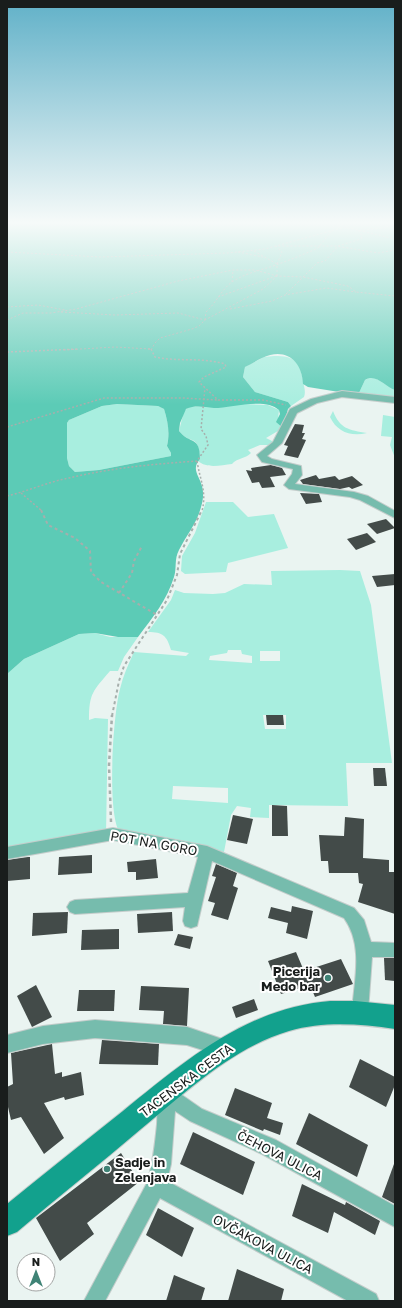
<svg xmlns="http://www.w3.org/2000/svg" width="402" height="1308" viewBox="0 0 402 1308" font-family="'Golos Text',sans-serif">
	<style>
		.green { fill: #a8eedf; fill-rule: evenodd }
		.forest { fill: #5ccbb6; fill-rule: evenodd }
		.building { fill: #434b49 }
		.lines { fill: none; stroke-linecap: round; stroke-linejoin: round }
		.minor-casing { stroke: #c4cdcb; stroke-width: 2 }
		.secondary-casing { stroke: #c4cdcb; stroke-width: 2 }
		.path-far3 { stroke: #a6afac; stroke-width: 1; stroke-dasharray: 2 2; stroke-linecap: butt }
		.path-far2 { stroke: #a6afac; stroke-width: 1.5; stroke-dasharray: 2 2; stroke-linecap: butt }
		.path-far1 { stroke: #a6afac; stroke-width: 2; stroke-dasharray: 3 3; stroke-linecap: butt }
		.path { stroke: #a6afac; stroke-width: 2.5; stroke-dasharray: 3.5 3.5; stroke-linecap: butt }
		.minor { fill: #76bcad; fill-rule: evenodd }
		.secondary { fill: #12a18d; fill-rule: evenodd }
		.poi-dot { fill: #3f8376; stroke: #fff; stroke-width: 1.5 }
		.labels { text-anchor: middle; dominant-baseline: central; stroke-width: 4; stroke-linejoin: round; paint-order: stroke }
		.near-street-label { font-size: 13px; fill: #191d1c; stroke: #fff }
		.near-poi-label { font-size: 13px; font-weight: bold; fill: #191d1c; stroke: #fff; text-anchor: end }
	</style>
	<rect width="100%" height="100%" fill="#eaf4f1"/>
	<g class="green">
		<path d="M274,356C295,356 300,361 303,381C304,387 306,391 304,397L291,406L288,402L255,392L243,377L245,367L264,357Z"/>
		<path d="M371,377L375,378L395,390V399L358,395L365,380Z"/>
		<path d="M117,404L158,406L164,409C168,422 170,432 167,446L171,453V456L99,470L75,472L69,466L67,458V423L69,420L102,406Z"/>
		<path d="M242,404L268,405L279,410L278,419L283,428L266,438L274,442L270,445H260L248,450L251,453C245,459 237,458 232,464C221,465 207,469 198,461L200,459C198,432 191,446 179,431L184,411L189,407Z"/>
		<path d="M333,411C340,429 349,430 367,433C351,437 337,432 330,417Z"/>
		<path d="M383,415L395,417V458L390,445L392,437L381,436Z"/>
		<path d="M206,502H233L248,517L274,514L288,548L228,563L226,572L185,574L181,571L182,556L195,533Z"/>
		<path d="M340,570L360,571L371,605L392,763H346L348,806L269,805V818L250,817L251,808L237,806L231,815L224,852L119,831C107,810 113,715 120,689C123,676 128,665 134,652L186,656L189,653L171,650C167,636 163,632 148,632L171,600L175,590L184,593L213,594L225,593L244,584L272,585L271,571ZM228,650H241L242,654L252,656V663L209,660L210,656L227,653ZM260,651H280V661H260ZM263,715H286V729H265ZM173,786L228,788V803L172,799Z"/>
		<path d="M95,633L110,637H138L124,657L118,671H110C93,691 89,693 89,720L95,718L108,719L106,835L7,848V674L24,659L79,634Z"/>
	</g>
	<path class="forest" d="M7,222H395V390C385,387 376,373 365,380L358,395L308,387L303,384C302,360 285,347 262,358C256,361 251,364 245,367L243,377L255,392L288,402L291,406L288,409L283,428L276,422L280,414L279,410C265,397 231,408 214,408C204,407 195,405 186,409L180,423L179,431C190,445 200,435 200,459C191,469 199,475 202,486C204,493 203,501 201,507C197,523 186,536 179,550C174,559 177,568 174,577C167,600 153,617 138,637H118L95,633L79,634L24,659L7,674ZM117,404L158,406L164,409C168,422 170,433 167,446L171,453V456L99,470L75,472L69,466L67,458V423L69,420L102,406Z"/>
	<g class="building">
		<path d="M295,424L304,425L302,433H305L302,439L306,440L298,458L284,455L288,446L284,445Z"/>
		<path d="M271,465L282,468L286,475L270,477L275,487L262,488L259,482L252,483L246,470L252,471L251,468Z"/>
		<path d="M316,475L319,479L335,476L339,480L352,476L363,485L352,489L349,487L340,489L303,484L300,480Z"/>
		<path d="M300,493L319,494L322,502L306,504Z"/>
		<path d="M386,519L395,528L377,534L367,524Z"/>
		<path d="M367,533L376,542L356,550L347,539Z"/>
		<path d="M395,574V585L377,587L372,576Z"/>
		<path d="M266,715H283L284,725H267Z"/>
		<path d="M373,768H385L387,786H374Z"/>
		<path d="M272,805L287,806L288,836H272Z"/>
		<path d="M233,815L253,819L247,844L227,840Z"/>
		<path d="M345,817L364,819L363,858L389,860V872H395V914L358,902L363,884L359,883L358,873H329L328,861H321L319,835L344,836Z"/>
		<path d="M92,855V873L58,875L59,857Z"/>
		<path d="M28,857H30V879L7,881V860Z"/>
		<path d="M156,859L158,878L136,880V872H128L127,862Z"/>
		<path d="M216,864L237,873L233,886L238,888L228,920L211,915L215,903L208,901L216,877L212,876Z"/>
		<path d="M292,906L313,911L307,939L286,933L288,923L268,918L271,907L291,912Z"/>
		<path d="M68,912L67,933L32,936L33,913Z"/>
		<path d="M172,912L173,931L138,933L137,914Z"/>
		<path d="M119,929V949L81,950L82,930Z"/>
		<path d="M178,934L193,937L190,949L174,945Z"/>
		<path d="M296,952L304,971L341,959L353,984L315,997L310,985L281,994L268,961Z"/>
		<path d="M384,958H395V981L385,980Z"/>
		<path d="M36,985L52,1017L32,1027L17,996Z"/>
		<path d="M141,986L189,988L187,1026L163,1024L164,1011L139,1010Z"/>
		<path d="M79,990H115L114,1011H77Z"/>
		<path d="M254,999L258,1010L236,1018L232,1007Z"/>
		<path d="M102,1040L159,1044L158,1065L99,1064Z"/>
		<path d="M52,1044L55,1074L62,1072V1077L81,1072L84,1095L65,1100L64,1097L44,1103L64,1138L44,1154L21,1117L11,1120L8,1107L7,1108V1087L13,1084L11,1053Z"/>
		<path d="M360,1059L395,1077V1085L386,1107L349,1087Z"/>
		<path d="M235,1088L272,1103L267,1118L283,1123L280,1135L264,1129L263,1131L225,1115Z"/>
		<path d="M309,1113L368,1145L357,1177L296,1144Z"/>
		<path d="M193,1132L255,1162L243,1195L180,1164Z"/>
		<path d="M121,1153L139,1182L87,1223L94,1234L60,1261L36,1218Z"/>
		<path d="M394,1164H395V1204L382,1197Z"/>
		<path d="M302,1184L345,1205L346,1202L380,1221L375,1235L334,1212L328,1233L292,1216Z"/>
		<path d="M158,1208L194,1228L182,1257L146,1235Z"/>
		<path d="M237,1269L284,1289L281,1301H228Z"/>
		<path d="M174,1275L205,1288L201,1301H166Z"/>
	</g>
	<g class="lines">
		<defs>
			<g id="minor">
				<path d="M342,391L395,397V403L342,397L317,403L297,413L282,443L267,456L272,459L301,466L302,475L295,484L354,492L368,496L395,511V518L360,500L350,497L289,489L284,485L292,474L293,469L262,462L257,455L273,442L290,409L311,399Z"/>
				<path d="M113,828L207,846L354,908L364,920L371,942L395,943V957H372L368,1012L366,1018L360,1020L354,1018L352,1012C354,980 364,946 344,918L212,861L197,926L191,928L185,926L183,921L185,907L75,914L70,912L67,907L70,902L75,900L188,893L198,857L113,840L7,859V847Z"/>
				<path d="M95,1020L187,1027L231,1042L234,1048L231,1054L225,1057L187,1045L95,1038L43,1044L7,1053V1035L43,1026Z"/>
				<path d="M166,1084L202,1109L276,1140L395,1206V1227L262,1154L190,1121L175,1111L171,1164L167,1181L376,1294L379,1301H348L160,1198L105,1301H84L147,1183C153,1163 155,1144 157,1124C158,1111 155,1098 160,1087Z"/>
			</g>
			<path id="secondary" d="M330,1001H355L395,1005V1029C360,1024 324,1021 289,1031C232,1048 186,1092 141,1129C100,1164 58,1197 17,1232L7,1236V1204C45,1173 84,1142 123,1111C185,1061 246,1008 330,1001Z"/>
		</defs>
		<use href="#minor" class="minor-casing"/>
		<use href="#secondary" class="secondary-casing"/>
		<g class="path-far3">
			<path d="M333,222V229"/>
			<path d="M338,227L348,222"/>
			<path d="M363,230L383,228L395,224"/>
			<path d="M254,251L277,264"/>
			<path d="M7,252L101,257L228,253L265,249L345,227L395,239"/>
			<path d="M238,252L263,257"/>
			<path d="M277,276V264L282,252L276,246H336L378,253L395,250"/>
			<path d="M232,282L233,270"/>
			<path d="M286,294L317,263L325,261L338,246L361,239L362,236L358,230"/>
			<path d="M218,297L276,276"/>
			<path d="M7,307L38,305L65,310"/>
			<path d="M230,309L272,301L285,295L326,288L356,292"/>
			<path d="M61,312L115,315L178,313L205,320"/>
			<path d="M7,320L23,313H51L76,309L178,281L233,270H255L277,276L303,277L348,286L356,292L395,296"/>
			<path d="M205,320L206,312C216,303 221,290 232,282C244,274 257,271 270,267C285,262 299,256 314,250L319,247L332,230"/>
			<path d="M64,350L115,347L151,349"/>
			<path d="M151,350L155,343L160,338L192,329L199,326L205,320L263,289L277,276"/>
		</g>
		<g class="path-far2">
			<path d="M148,349H151"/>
			<path d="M151,349L155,357C178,362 202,357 225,364L226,367L204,377L199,382L218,400H263L286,405"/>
			<path d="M7,352L78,349"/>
			<path d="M7,427L104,398H184L217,400"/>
			<path d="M197,461C200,480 207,492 202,511"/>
			<path d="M21,493L42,511"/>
			<path d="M7,496C28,491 48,482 69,478C111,468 154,464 197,461L208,445L206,436L201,429L205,388"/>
		</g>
		<g class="path-far1">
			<path d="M41,510L48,525L75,538L90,551L91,572L101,582L157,615"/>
			<path d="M119,593L132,573L134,561L142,546"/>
			<path d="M112,716L119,681L124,666L167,600L177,575L180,554L202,510"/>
		</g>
		<path class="path" d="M111,822L109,765L112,715"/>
		<use href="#minor" class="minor"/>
		<use href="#secondary" class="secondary"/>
	</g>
	<linearGradient id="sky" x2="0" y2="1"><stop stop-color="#61b1c8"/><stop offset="0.55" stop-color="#f6faf9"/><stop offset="1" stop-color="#f6faf9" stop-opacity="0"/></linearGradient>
	<rect width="402" height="405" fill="url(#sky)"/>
	<g class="poi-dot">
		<circle cx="328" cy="978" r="4"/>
		<circle cx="107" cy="1169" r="4"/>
	</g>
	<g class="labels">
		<g class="near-street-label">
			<text transform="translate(154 843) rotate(10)">POT NA GORO</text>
			<text transform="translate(186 1080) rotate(-37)">TACENSKA CESTA</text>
			<text transform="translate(280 1155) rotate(27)">ČEHOVA ULICA</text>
			<text transform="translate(263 1244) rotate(28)">OVČAKOVA ULICA</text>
		</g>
		<g class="near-poi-label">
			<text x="320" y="971">Picerija<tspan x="320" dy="15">Medo bar</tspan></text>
			<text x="115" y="1162" text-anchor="start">Sadje in<tspan x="115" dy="15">Zelenjava</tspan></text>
		</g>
	</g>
	<rect width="402" height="1308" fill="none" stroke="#191d1c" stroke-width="16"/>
	<g transform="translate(36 1272)"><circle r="19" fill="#ffffff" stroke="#a3a5a4"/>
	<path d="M0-3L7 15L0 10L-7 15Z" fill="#3f8376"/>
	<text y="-6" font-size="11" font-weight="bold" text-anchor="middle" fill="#191d1c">N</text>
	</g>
</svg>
